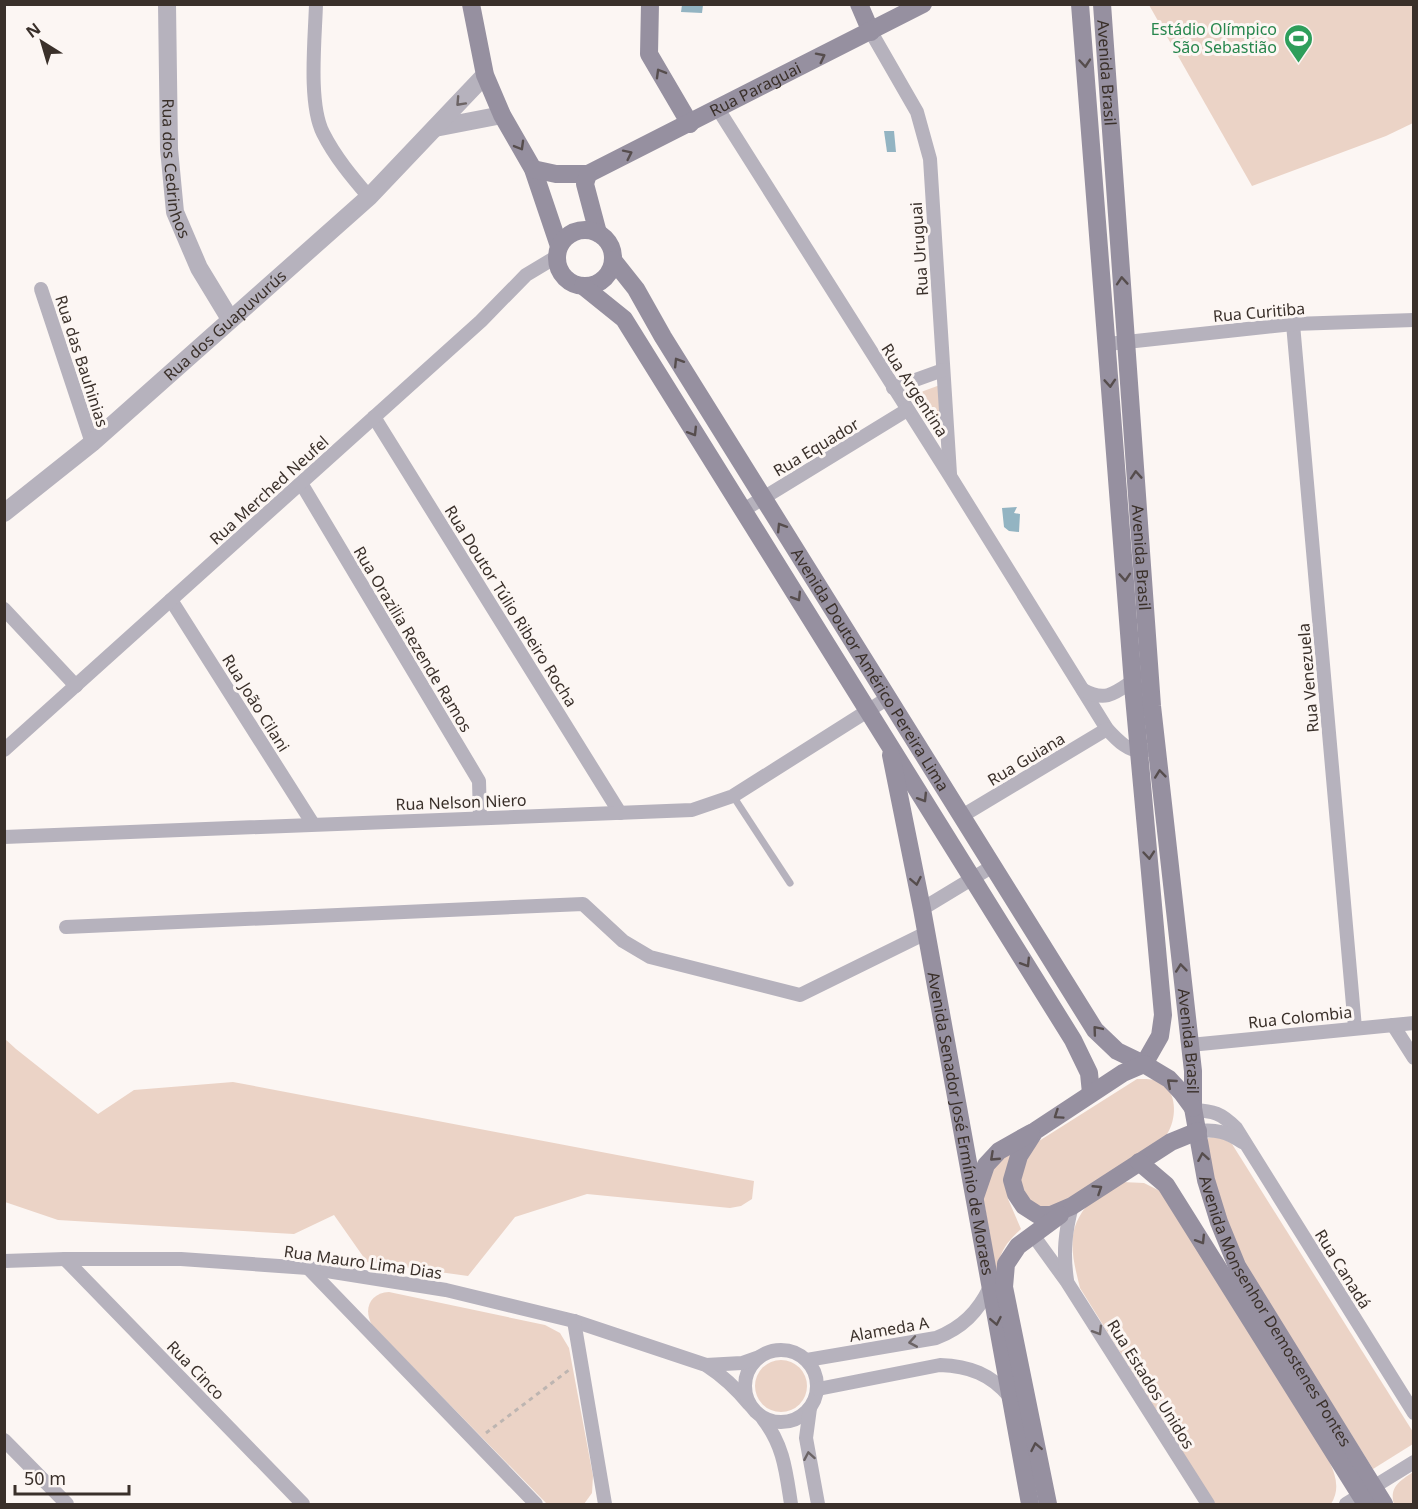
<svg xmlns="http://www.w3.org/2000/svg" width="1418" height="1509" viewBox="0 0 1418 1509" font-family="'Noto Sans',sans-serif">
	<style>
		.green { fill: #ebd3c6 }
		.water { fill: #93b4c2 }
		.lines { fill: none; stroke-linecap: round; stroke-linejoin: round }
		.path { stroke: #bdb5b1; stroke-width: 3; stroke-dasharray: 4.5 4.5; stroke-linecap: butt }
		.service { stroke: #b6b2bd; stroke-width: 7 }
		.minor { stroke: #b6b2bd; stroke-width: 14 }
		.tertiary { stroke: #b6b2bd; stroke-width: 18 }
		.secondary { stroke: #9690a0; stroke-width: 18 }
		.oneway { stroke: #564d4d }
		.oneway2 { stroke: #6c6465 }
		.labels { text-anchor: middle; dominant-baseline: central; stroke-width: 6; stroke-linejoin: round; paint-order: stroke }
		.leisure-label { font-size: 16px; fill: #27864d; stroke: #fcf6f3; text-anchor: end }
		.street-label { font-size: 16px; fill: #3a302a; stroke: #fcf6f3 }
	</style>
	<rect width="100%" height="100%" fill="#fcf6f3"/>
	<g class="green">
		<path d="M1149,5H1413V123L1386,136L1252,186Z"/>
		<path d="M940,385V440L910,396Z"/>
		<path d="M4,1038L16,1049L98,1114L134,1090L233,1082L754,1181L752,1199L741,1206L730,1208L587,1194L515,1217L468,1276L367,1262L334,1215L294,1234L58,1220L5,1202Z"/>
		<path d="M1137,1079C1146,1079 1155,1078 1163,1084C1178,1095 1176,1121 1167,1134C1161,1142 1082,1195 1072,1200C1059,1205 1046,1209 1032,1205L1018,1179L1023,1162L1039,1141Z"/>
		<path d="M1219,1136L1232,1144L1413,1432V1444L1373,1469L1237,1253L1207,1155L1208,1138Z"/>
		<path d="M1009,1153L1012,1155L1005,1178L1008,1199L1021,1229C1004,1245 999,1253 997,1277L983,1196L995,1163Z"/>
		<path d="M1122,1182L1144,1183L1164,1193L1317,1439C1328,1460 1345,1482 1331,1504H1215L1080,1288C1074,1263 1066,1237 1081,1214C1087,1202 1111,1189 1122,1182Z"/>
		<path d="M389,1292L545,1325L560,1333L569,1348L593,1476L592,1493L584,1504H547L372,1325C363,1309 370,1293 389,1292Z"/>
		<circle cx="781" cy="1386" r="26"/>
		<path d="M1413,1472V1504H1394C1389,1487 1400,1481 1413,1472Z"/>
	</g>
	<g class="water">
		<path d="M682,5H703L702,13L681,12Z"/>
		<path d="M884,131H894L896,152H887Z"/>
		<path d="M1017,507L1014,513L1020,514L1019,532L1009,531L1004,527L1002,508Z"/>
	</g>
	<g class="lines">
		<path class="path" d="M486,1433L569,1370"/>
		<path class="service" d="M733,796L790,883"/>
		<g class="minor">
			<path d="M316,4C315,39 308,103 323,133C335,157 352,177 369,197"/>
			<path d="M871,32L917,112L930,159L950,474"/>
			<path d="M718,109L950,476L1107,729C1117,740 1129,753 1145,751"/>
			<path d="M41,289L92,443"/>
			<path d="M1293,324L1355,1028"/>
			<path d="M1108,344L1293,324L1414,320"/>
			<path d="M893,388L943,370"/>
			<path d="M374,417L620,813"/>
			<path d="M301,483L479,781L480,817"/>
			<path d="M742,511L907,410"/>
			<path d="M171,600L313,824"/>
			<path d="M4,609L76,686"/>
			<path d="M1083,690C1105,702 1114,694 1133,681"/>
			<path d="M4,750L481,321L526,275L556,257"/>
			<path d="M962,816L1107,729"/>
			<path d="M4,837L692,810L733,796L888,698"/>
			<path d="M922,909L993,866"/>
			<path d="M66,927L583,904L623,941L650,957L800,995L926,933"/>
			<path d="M1393,1025L1414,1058"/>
			<path d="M1190,1045L1414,1023"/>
			<path d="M1193,1110C1214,1111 1221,1113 1236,1128L1414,1413"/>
			<path d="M1198,1131C1216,1129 1227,1132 1242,1142"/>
			<path d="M1033,1235L1067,1282L1208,1504"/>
			<path d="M65,1259L303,1504"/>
			<path d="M4,1261L65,1259H181L308,1268L446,1290L574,1321L706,1365C723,1376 736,1388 749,1404"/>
			<path d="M308,1268L536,1504"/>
			<path d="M1067,1280C1063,1253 1065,1232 1072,1206"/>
			<path d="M574,1321L605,1504"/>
			<circle cx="781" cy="1386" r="36"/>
			<path d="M807,1360L936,1338C962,1328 978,1312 990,1287"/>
			<path d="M706,1365L742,1363L759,1357"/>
			<path d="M818,1389L940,1365C969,1366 991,1374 1010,1397"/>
			<path d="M810,1408L806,1438L818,1504"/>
			<path d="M763,1419C784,1446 786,1472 791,1504"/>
			<path d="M4,1440L67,1504"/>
			<path d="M1346,1504L1414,1462"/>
		</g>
		<g class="tertiary">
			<path id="s1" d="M167,4L169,149L175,212L199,268L230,319"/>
			<path d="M435,128L502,115"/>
			<path id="s2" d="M4,513L92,443L369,197L485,75"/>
		</g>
		<g class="secondary">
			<path d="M471,4L485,75L502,115L533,169L559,246"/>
			<path d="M650,4L649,54L690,124"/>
			<path d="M859,4L871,32"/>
			<path d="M1080,4L1134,697L1163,1015L1160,1036L1144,1064"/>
			<path id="s3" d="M1102,4L1152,706L1193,1071V1108L1206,1180L1219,1222L1237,1266L1384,1504"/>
			<path id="s4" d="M533,169L556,174H588L923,4"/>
			<path d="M588,174L585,184L598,233"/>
			<circle cx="585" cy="258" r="28"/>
			<path id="s5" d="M613,260L636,289L663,337L1095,1030L1117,1051L1144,1064L1169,1079L1182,1093L1193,1108"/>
			<path d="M583,286L624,319L1073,1040L1089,1073L1091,1093"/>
			<path id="s6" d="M891,755L922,909L1030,1504"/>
			<path d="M1144,1064L1123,1073L1035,1131L1019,1156L1012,1180L1016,1194L1024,1206L1038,1215H1051L1072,1206L1171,1142L1198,1131"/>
			<path d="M1139,1162L1166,1185L1366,1504"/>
			<path d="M975,1197L986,1165L999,1151L1031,1133"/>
			<path d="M1048,1504L1004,1287L1006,1264L1018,1246L1060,1215"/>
		</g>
	</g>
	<defs><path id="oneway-chevron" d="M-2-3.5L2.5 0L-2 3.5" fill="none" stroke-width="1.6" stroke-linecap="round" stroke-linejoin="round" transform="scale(1.5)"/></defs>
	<g class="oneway">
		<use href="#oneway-chevron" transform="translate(821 57) rotate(-27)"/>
		<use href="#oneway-chevron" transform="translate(1085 63) rotate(85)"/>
		<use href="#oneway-chevron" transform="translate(660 73) rotate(-120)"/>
		<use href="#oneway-chevron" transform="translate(520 146) rotate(60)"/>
		<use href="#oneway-chevron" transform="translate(628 154) rotate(-26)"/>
		<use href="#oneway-chevron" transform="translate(1122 281) rotate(-94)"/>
		<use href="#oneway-chevron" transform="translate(678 362) rotate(-122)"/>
		<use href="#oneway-chevron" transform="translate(1110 383) rotate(86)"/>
		<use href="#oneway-chevron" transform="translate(693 432) rotate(58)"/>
		<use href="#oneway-chevron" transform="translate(1136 475) rotate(-94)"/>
		<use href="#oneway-chevron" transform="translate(781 527) rotate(-122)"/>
		<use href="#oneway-chevron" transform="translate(1125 577) rotate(86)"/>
		<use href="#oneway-chevron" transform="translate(797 597) rotate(58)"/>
		<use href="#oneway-chevron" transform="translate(1160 774) rotate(-96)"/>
		<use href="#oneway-chevron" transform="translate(923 798) rotate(58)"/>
		<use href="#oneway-chevron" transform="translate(1149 855) rotate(85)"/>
		<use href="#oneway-chevron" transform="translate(916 881) rotate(79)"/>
		<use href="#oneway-chevron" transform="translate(1026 963) rotate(58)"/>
		<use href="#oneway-chevron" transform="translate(1181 968) rotate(-96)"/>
		<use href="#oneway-chevron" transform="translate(1097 1030) rotate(-130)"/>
		<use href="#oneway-chevron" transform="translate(1171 1083) rotate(-139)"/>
		<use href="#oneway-chevron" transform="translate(1058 1115) rotate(146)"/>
		<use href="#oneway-chevron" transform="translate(994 1157) rotate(137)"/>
		<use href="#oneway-chevron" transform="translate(1203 1157) rotate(-100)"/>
		<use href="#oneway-chevron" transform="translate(1098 1189) rotate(-33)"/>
		<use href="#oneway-chevron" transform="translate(1201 1240) rotate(58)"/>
		<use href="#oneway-chevron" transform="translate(996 1321) rotate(79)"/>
		<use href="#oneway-chevron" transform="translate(1036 1447) rotate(-101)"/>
	</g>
	<g class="oneway2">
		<use href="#oneway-chevron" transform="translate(460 102) rotate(133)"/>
		<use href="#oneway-chevron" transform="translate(1098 1331) rotate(58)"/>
		<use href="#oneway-chevron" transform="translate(913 1342) rotate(170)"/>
		<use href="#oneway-chevron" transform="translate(809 1456) rotate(-100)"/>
	</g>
	<defs>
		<symbol id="stadium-pin" viewBox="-11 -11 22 30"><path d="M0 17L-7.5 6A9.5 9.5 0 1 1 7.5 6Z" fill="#2e9e5b" stroke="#fcf6f3"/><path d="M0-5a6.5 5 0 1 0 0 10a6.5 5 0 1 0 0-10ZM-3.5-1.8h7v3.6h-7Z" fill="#fff"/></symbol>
	</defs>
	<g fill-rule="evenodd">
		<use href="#stadium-pin" x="1282" y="22" width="33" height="45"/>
	</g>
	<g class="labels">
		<g class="leisure-label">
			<text x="1277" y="29">Estádio Olímpico<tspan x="1277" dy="18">São Sebastião</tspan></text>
		</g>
		<g class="street-label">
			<text stroke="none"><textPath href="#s3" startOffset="69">Avenida Brasil</textPath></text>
			<text stroke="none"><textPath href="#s4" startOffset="243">Rua Paraguai</textPath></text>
			<text stroke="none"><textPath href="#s1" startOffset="165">Rua dos Cedrinhos</textPath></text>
			<text transform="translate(919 249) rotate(-94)">Rua Uruguai</text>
			<text transform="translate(1259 312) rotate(-5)">Rua Curitiba</text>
			<text stroke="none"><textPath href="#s2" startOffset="290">Rua dos Guapuvurús</textPath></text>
			<text transform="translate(82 361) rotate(72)">Rua das Bauhinias</text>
			<text transform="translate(915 390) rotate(57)">Rua Argentina</text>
			<text transform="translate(816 447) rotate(-31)">Rua Equador</text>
			<text transform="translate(269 490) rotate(-42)">Rua Merched Neufel</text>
			<text stroke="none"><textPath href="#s3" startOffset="555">Avenida Brasil</textPath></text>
			<text transform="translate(511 606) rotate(58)">Rua Doutor Túlio Ribeiro Rocha</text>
			<text transform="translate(413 639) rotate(59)">Rua Orazilia Rezende Ramos</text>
			<text stroke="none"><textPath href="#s5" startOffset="484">Avenida Doutor Américo Pereira Lima</textPath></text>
			<text transform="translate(1308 678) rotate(-95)">Rua Venezuela</text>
			<text transform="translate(256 703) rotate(58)">Rua João Cilani</text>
			<text transform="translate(1026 759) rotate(-31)">Rua Guiana</text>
			<text transform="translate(461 802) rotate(-2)">Rua Nelson Niero</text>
			<text transform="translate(1300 1017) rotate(-6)">Rua Colombia</text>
			<text stroke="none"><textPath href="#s3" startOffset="1041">Avenida Brasil</textPath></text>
			<text stroke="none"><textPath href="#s6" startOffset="375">Avenida Senador José Ermínio de Moraes</textPath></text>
			<text transform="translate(363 1262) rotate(8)">Rua Mauro Lima Dias</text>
			<text transform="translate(1343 1269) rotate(58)">Rua Canadá</text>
			<text stroke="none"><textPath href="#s3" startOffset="1330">Avenida Monsenhor Demostenes Pontes</textPath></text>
			<text transform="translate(889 1329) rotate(-10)">Alameda A</text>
			<text transform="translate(196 1370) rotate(46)">Rua Cinco</text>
			<text transform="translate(1151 1384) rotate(58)">Rua Estados Unidos</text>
		</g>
	</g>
	<rect width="1418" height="1509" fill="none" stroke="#3a302a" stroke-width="12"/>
	<g transform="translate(42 42) rotate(323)" stroke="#fcf6f3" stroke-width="4.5" paint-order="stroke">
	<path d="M0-4.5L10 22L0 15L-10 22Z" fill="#3a302a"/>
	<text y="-9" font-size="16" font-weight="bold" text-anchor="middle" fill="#3a302a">N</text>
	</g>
	<path d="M15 1485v9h114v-9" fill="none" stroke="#3a302a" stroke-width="3"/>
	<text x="24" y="1485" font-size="18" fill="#3a302a" stroke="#fcf6f3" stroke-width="4.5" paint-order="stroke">50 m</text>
</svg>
